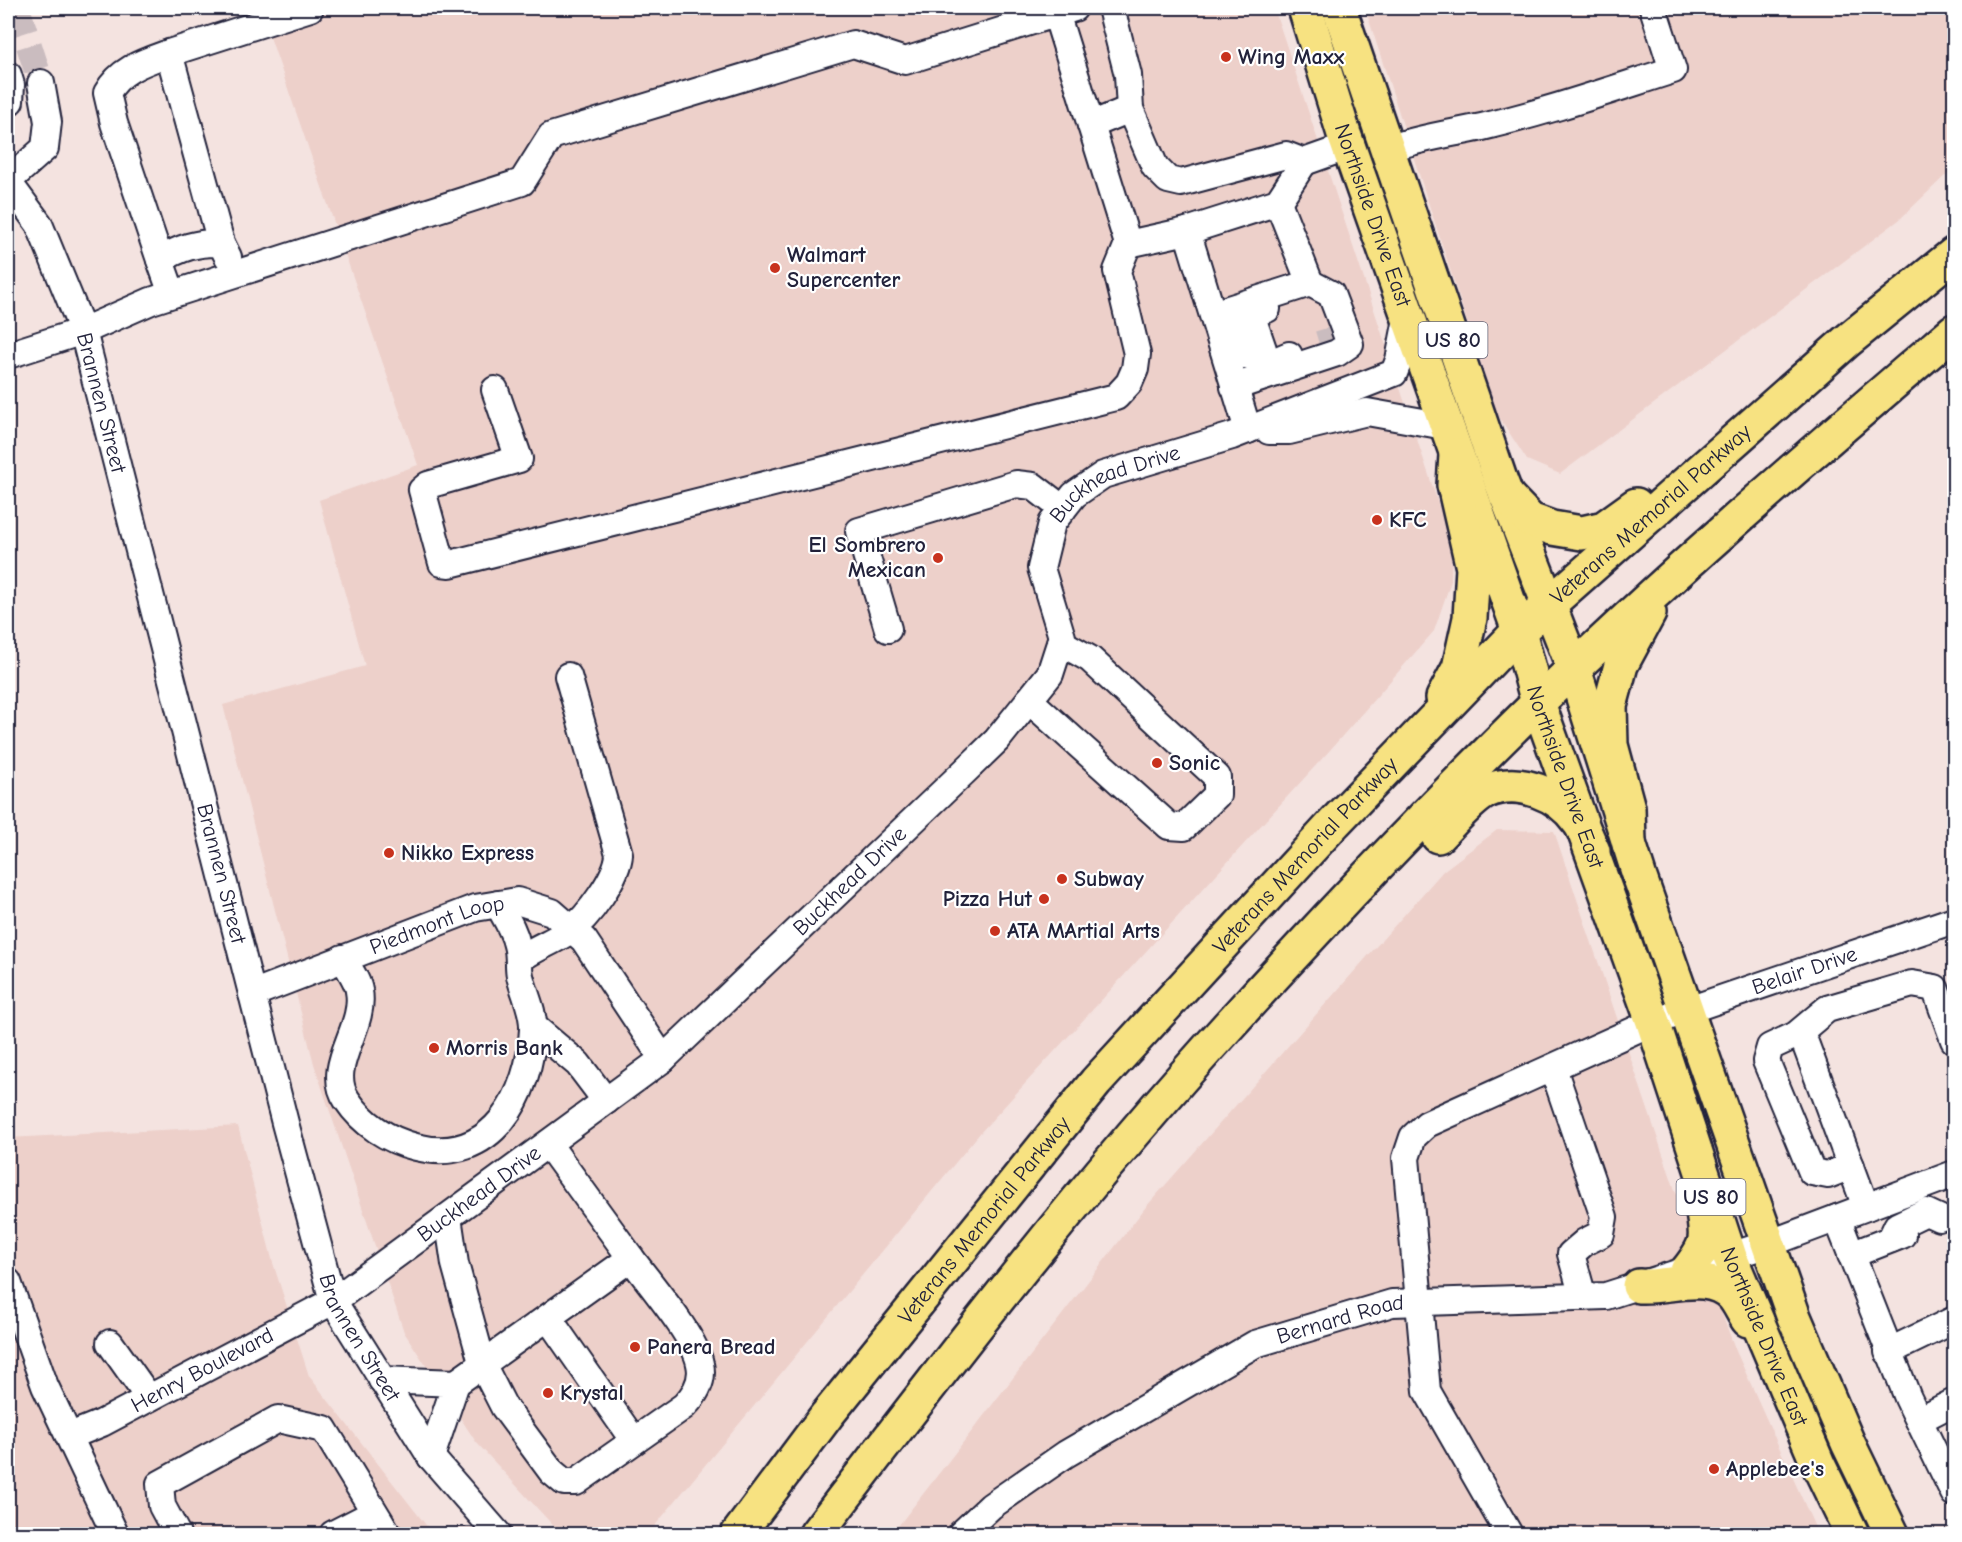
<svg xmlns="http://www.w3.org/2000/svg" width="1962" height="1542" viewBox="0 0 1962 1542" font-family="'Comic Neue',sans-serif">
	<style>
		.built { fill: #edd0ca }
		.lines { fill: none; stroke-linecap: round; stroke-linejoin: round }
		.minor-tunnel { stroke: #cabcbf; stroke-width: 26; stroke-dasharray: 26 13; stroke-linecap: butt }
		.minor-casing { stroke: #22223b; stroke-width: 30 }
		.major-casing { stroke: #22223b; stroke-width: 38 }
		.highway-casing { stroke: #22223b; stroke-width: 38 }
		.minor { stroke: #fff; stroke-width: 26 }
		.major { stroke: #f7e281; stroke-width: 33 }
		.highway { stroke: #f7e281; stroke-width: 33 }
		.poi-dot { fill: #c8321e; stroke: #fff; stroke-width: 2 }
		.labels { text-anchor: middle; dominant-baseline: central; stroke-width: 4.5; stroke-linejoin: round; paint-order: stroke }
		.shield { fill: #fff; stroke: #646476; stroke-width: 1.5 }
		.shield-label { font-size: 21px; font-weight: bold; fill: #22223b }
		.poi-label { font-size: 22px; font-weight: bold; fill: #22223b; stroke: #fff; text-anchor: start }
		.street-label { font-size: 22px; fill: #22223b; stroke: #fff }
	</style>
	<rect width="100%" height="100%" fill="#f4e3e0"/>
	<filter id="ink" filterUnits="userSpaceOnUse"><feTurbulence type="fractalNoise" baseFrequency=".0167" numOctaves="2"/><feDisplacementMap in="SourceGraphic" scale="12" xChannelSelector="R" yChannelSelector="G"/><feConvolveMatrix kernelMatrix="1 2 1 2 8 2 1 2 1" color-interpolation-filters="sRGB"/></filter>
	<g filter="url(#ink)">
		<g class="built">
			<path d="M260,8H1274L1452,545L1451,581L1434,631L1330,750L980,1133L648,1534H561L476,1442L404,1332L314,1064L223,705L365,666L319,500L418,465Z"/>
			<path d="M1365,8H1954V167L1899,220L1560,474L1527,460L1497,414Z"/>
			<path d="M1497,830L1554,831L1675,1190L1736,1351L1818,1534H892L1145,1208L1443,871Z"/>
			<path d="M238,1126L273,1263L309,1376L433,1534H8V1138Z"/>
		</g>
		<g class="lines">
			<g class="minor-tunnel">
				<path d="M17,8L41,83"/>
				<path d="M1319,344L1332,340"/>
			</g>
			<defs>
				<g id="minor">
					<path d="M1111,8L1128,75L1130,109L1155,167L1168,180L1181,183L1286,155L1304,162L1349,146"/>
					<path d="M8,75L11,85L10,101L8,103"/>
					<path d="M1091,125L1130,109"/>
					<path d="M1388,149C1418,138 1450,134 1482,127C1547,112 1610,90 1673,70L1653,8"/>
					<path d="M8,181L45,148L48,122L41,83"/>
					<path id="s1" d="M8,182L39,224L83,331L285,1123L333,1301L431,1457L498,1534"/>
					<path d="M1278,202L1310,283"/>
					<path d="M1187,231L1248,430"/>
					<path d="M221,243L169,53L310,8"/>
					<path d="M1128,244L1187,231L1278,202L1304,162"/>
					<path d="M160,260L114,123L107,93C120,69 144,62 169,53"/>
					<path d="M172,294L160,260C180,248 197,242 221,243L228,257"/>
					<path d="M1267,309L1243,316L1237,328L1244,355L1270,363L1289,355"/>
					<path d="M1213,314L1310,283L1331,294L1350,344L1337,353L1234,387"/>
					<path d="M1243,316L1254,323L1263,349L1258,361"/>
					<path d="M8,355L83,331L151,301L522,182L551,136L853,44L905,61L1074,8"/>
					<path d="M495,390L519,459L428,485L422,490L442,563L450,564L1116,397L1129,383L1135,369L1137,354L1117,271L1128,244L1056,13"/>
					<path d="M1269,431H1289L1367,412L1445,426"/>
					<path d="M888,629L859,531L1016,484L1033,486L1063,509"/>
					<path d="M1029,700L1169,826L1184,827L1217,795V777L1090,659L1060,642"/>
					<path d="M343,958C348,968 358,981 359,991C366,1028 324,1066 347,1100C363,1124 388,1140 416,1147C492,1166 530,1095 533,1029C534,1011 524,993 520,976C518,966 520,955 517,945C514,930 505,917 498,904"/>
					<path d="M520,959C535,948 553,942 569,931C588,918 618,876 619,854L568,676"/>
					<path id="s2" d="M252,994L475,908L517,901L552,912L584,940L663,1059"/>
					<path d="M534,1027L578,1064L606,1101"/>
					<path d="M1801,1032L1866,1207"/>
					<path d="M1553,1068L1604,1217L1601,1234L1585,1242L1571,1254L1583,1297"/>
					<path d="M1851,1166L1828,1175L1812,1172L1766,1061L1770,1047L1796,1035L1827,1009L1912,984L1935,988L1954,1040"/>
					<path d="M448,1217L455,1264L483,1366L504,1407L552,1472L564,1482H576L684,1406C695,1395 704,1381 700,1364C695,1336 649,1283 631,1258"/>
					<path d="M1837,1218L1908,1398L1954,1493"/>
					<path d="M1891,1239L1897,1226L1926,1212L1939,1218"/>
					<path d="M1851,1255L1902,1235"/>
					<path d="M8,1282L45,1386L115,1534"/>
					<path d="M549,1319L634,1441"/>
					<path d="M110,1343L149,1398"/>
					<path d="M1888,1352L1954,1320"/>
					<path d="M382,1380L456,1383L431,1457"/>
					<path d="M456,1383L631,1258L548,1144"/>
					<path d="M1919,1420L1954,1402"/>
					<path id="s3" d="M70,1436L102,1423L333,1301L663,1059L965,771L997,740L1050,674L1062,637L1041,568L1052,523L1074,495L1103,475L1232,436L1394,373L1399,360L1408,314"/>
					<path d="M177,1534L162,1506L160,1484L278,1419L324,1429L388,1534"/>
					<path d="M333,1534L374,1513"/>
					<path id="s4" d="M961,1534L991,1506L1066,1454L1255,1344L1392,1303L1606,1296L1768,1244L1954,1174"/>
					<path id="s5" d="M1509,1534L1427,1391L1406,1158L1413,1137L1427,1124L1653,1022L1954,920"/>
				</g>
				<g id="major">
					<path id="s6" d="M1305,8L1344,134L1519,631L1538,703L1653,1022L1730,1257L1818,1464L1852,1534"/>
					<path d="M1339,8L1500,479L1574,669L1640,878L1794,1317L1848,1443L1892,1534"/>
					<path d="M1687,1271C1708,1244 1708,1240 1702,1207"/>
					<path d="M1639,1286C1669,1288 1709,1270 1733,1296C1739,1303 1743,1313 1748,1320"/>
				</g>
				<g id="highway">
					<path d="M1506,495L1530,520L1552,528L1582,533L1604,528L1636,505"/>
					<path d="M1443,698L1459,668L1470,618L1473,568L1454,485L1456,455"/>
					<path d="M1438,836C1450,824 1472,798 1487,791C1519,777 1559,794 1578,821C1585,829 1588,841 1593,851"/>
					<path d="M1629,844L1628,808L1611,745L1610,706L1621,665L1649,613"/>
					<path id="s7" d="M738,1534L827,1415L1096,1082L1335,822L1519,631L1847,341L1954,254"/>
					<path d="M816,1534C949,1360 1083,1185 1231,1023C1330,914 1432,806 1537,704C1671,573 1813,452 1954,331"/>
				</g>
			</defs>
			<use href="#minor" class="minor-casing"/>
			<use href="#major" class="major-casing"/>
			<use href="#highway" class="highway-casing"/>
			<use href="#minor" class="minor"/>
			<use href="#major" class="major"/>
			<use href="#highway" class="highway"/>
		</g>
	</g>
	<g class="poi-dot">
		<circle cx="1226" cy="57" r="6"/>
		<circle cx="775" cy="268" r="6"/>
		<circle cx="1377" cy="520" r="6"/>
		<circle cx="938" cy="558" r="6"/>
		<circle cx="1157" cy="763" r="6"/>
		<circle cx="389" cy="853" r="6"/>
		<circle cx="1062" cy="879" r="6"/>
		<circle cx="1044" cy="899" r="6"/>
		<circle cx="995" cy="931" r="6"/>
		<circle cx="434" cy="1048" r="6"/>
		<circle cx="635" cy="1347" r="6"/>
		<circle cx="548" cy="1393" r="6"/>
		<circle cx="1714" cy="1469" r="6"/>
	</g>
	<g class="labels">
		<g class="shield">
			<rect x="1418.5" y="322" width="69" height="36" rx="4.5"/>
			<rect x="1676.5" y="1179" width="69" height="36" rx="4.5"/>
		</g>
		<g class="shield-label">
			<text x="1453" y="340">US 80</text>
			<text x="1711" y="1197">US 80</text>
		</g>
		<g class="poi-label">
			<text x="1238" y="57">Wing Maxx</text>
			<text x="787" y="255">Walmart<tspan x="787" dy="25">Supercenter</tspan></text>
			<text x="1389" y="520">KFC</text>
			<text x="926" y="545" text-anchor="end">El Sombrero<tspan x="926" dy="25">Mexican</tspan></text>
			<text x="1169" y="763">Sonic</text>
			<text x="401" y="853">Nikko Express</text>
			<text x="1074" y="879">Subway</text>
			<text x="1032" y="899" text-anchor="end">Pizza Hut</text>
			<text x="1007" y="931">ATA MArtial Arts</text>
			<text x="446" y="1048">Morris Bank</text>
			<text x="647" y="1347">Panera Bread</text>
			<text x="560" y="1393">Krystal</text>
			<text x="1726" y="1469">Applebee's</text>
		</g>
		<g class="street-label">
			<text stroke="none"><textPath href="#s6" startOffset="218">Northside Drive East</textPath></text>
			<text stroke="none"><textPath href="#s1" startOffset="242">Brannen Street</textPath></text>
			<text stroke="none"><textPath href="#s3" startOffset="1486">Buckhead Drive</textPath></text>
			<text stroke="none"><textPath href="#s7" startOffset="1371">Veterans Memorial Parkway</textPath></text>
			<text stroke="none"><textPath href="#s6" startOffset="812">Northside Drive East</textPath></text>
			<text stroke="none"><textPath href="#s7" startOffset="885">Veterans Memorial Parkway</textPath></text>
			<text stroke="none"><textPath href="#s1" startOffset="728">Brannen Street</textPath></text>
			<text stroke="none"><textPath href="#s3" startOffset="963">Buckhead Drive</textPath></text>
			<text stroke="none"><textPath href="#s2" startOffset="198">Piedmont Loop</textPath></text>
			<text stroke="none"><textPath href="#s5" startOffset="848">Belair Drive</textPath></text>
			<text stroke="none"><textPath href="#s3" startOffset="477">Buckhead Drive</textPath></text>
			<text stroke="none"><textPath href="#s7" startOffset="399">Veterans Memorial Parkway</textPath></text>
			<text stroke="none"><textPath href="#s4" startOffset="440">Bernard Road</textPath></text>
			<text stroke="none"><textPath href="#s6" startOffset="1406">Northside Drive East</textPath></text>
			<text stroke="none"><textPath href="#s1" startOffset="1214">Brannen Street</textPath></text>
			<text stroke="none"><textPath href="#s3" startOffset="148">Henry Boulevard</textPath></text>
		</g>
	</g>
	<rect width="1962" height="1542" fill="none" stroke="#fff" stroke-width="30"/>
	<rect x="15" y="15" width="1932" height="1512" fill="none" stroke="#22223b" stroke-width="2" filter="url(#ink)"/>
</svg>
